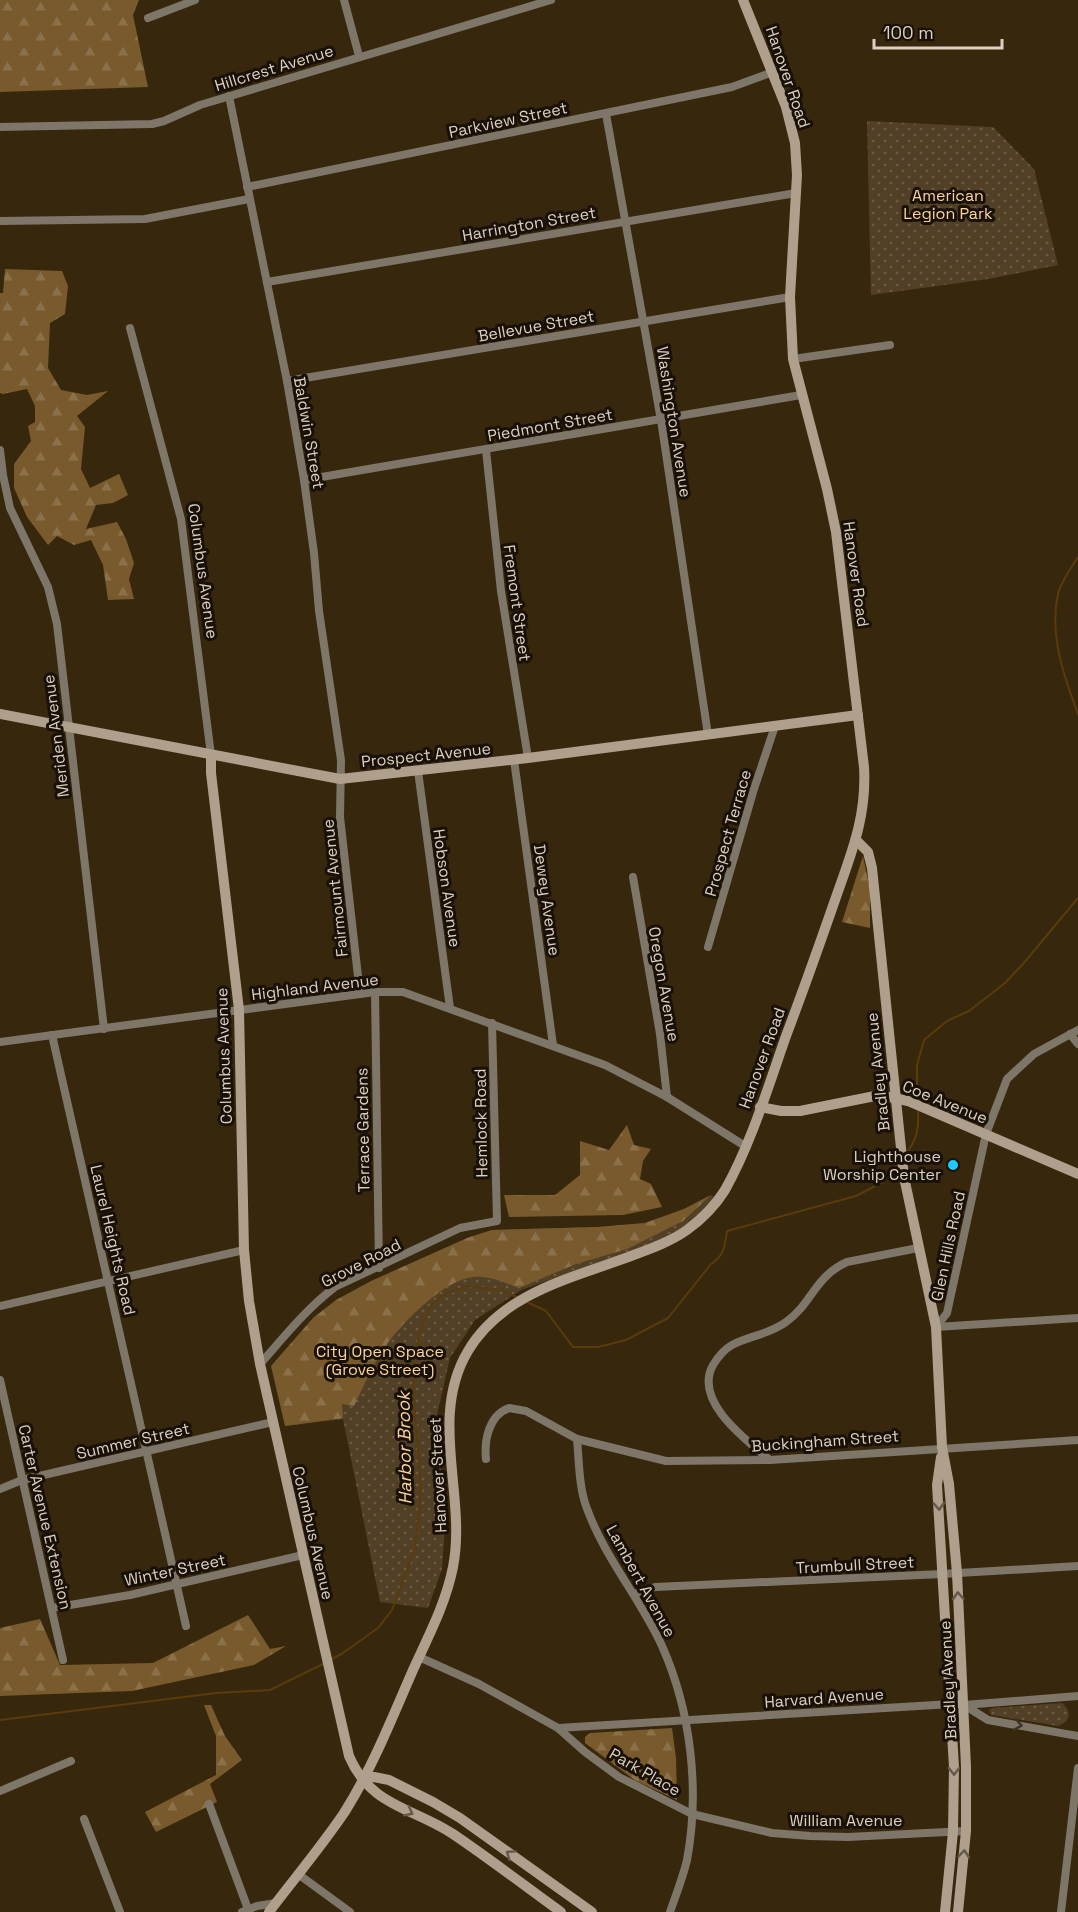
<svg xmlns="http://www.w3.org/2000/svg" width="1078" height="1912" viewBox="0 0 1078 1912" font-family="'Space Grotesk',sans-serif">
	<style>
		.grass { fill: url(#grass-dots) }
		.forest { fill: url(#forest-firs) }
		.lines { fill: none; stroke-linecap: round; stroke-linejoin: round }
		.stream { stroke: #593c0a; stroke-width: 2 }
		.street { stroke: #7e7669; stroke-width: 8 }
		.secondary { stroke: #aea08d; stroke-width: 10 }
		.oneway { stroke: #64584a }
		.oneway2 { stroke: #3c3429 }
		.poi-dot { fill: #1dc9fc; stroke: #191107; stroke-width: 2 }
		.labels { text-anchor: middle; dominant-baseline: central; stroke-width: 6; stroke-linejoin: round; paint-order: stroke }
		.street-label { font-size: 16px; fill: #dbd0c1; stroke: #191107 }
		.park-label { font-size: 16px; fill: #fbd59d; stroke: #191107 }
		.poi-label { font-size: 16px; fill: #dbd0c1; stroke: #191107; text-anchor: end }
		.water-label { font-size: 18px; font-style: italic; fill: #fbd49d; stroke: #191107 }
	</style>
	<defs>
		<pattern id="grass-dots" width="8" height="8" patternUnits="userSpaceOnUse" patternTransform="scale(1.5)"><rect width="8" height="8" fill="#524026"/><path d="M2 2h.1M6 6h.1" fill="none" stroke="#6a5b44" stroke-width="1.8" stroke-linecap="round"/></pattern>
		<pattern id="forest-firs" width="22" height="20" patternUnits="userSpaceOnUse" patternTransform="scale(1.5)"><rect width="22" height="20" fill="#785a2c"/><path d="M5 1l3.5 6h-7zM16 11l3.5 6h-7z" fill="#8b7149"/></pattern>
	</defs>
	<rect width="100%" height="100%" fill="#37270c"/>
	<g class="grass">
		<path d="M867,121L993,127L1034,169L1058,265L988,279L871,295Z"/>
		<path d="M711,1195L716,1198L695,1220L666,1238L521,1290L475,1320L450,1358L437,1415L445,1526L442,1569L428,1608L380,1602L343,1419L285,1426L467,1238L492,1230L598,1227L645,1223L684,1209Z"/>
		<path d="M1062,1703C1072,1711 1071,1722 1058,1726L991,1715L989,1710L992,1708Z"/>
	</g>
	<g class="forest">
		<path d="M0,0H139L133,15L148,87L0,92Z"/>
		<path d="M5,269L62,271L68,286L65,314L50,323L48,368L61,390L87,395L108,391L77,416L85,427L81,469L90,488L119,474L128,495L113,503L96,505L86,529L117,522L126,539L134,563L129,579L134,599L108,600L103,565L91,540L74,545L57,536L48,545L27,517L14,488V464L31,441L28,426L35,422V406L27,389L3,394L0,393V293H3Z"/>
		<path d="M863,856L870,890V928L842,922Z"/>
		<path d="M627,1125L634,1145L651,1149L643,1161L640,1179L651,1184L662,1207L623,1215L509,1217L504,1195H555L580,1175V1141L609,1150Z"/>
		<path d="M711,1195L683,1221L627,1249L576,1264L519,1288C505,1283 489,1275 474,1277C445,1279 404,1321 387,1344C374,1363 364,1385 354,1406L342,1404L343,1418L285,1426L271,1366L313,1318L336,1300L371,1281L467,1238L492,1230L598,1227L645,1223L684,1209Z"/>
		<path d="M248,1615L270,1649L286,1646L254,1665L132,1691L0,1696V1628L40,1619L60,1665L153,1663Z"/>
		<path d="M204,1705H211L225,1736L242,1760L210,1784L217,1802L156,1832L145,1812L216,1775V1736Z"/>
		<path d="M672,1728L676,1758L677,1800L636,1781L585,1743V1737L590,1733Z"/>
	</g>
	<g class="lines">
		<g class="stream">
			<path d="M1078,557C1071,568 1061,582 1058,594C1049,634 1064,677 1078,714"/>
			<path d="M917,1102V1065L924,1040L947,1021L969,1011L1005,983L1023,964L1078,898"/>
			<path d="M905,1155C917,1140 919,1129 918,1111"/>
			<path d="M527,1302L546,1311L573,1347H598L626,1340L668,1318L711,1264C724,1256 725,1246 727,1231L856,1196L883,1182L897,1164"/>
			<path d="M330,1660L343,1653L378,1628L392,1610L415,1549L421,1488L413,1387L414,1355L423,1323L432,1303L444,1295L467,1286L502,1290L516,1297"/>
			<path d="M0,1720L216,1693L270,1690L325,1663"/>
		</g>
		<g class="street">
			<path d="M344,0L359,56"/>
			<path d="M148,18L195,0"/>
			<path d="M229,96L287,381L304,480L314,553L319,611L341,760L340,817L360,994"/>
			<path d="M606,114L661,420L708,735"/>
			<path d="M0,127L152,124L164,121L200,105L551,0"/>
			<path d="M247,187L732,87L773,72"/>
			<path d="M0,221L145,219L249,199"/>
			<path d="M267,282L796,193"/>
			<path d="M130,328L181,519L211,755"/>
			<path d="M793,359L890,345"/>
			<path d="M287,381L790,297"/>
			<path d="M0,450L3,475L10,508L48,587L57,624L104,1029"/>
			<path d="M486,450L501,591L528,758"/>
			<path d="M304,480L801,395"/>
			<path d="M514,760L553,1045"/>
			<path d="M418,771L450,1008"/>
			<path d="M633,877L660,1034L667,1097"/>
			<path d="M708,947L754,789L775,726"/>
			<path d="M375,992L379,1268"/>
			<path d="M1070,1034L1078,1044"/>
			<path d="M52,1035L186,1626"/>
			<path d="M0,1042L375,992H403L605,1065L667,1097L745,1146"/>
			<path d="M0,1306L244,1250"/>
			<path d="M936,1327L947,1313L986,1134L1007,1079L1034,1054L1078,1030"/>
			<path d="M936,1327L1078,1318"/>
			<path d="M260,1364C284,1337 306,1309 335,1287L460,1228L497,1221L492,1023"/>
			<path d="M0,1380L63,1660"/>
			<path d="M577,1439C579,1461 579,1486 586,1506C604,1557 640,1598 662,1646C691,1711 700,1790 687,1860C683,1877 676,1895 670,1912"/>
			<path d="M486,1459C484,1440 489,1415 509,1408L526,1411L577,1439L666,1461L770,1460L1078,1440"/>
			<path d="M770,1460C746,1440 693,1401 713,1365C718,1357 723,1350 732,1345C749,1336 770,1334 786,1322C812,1304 814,1277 847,1262L918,1248"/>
			<path d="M0,1489L22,1480L273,1422"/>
			<path d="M634,1594L655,1587L942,1574L1078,1566"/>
			<path d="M52,1608L130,1595L303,1555"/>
			<path d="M419,1657L479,1684L558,1728L585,1752L619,1777L692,1814L772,1833L810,1836L848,1837L966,1831"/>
			<path d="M964,1705L988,1720L1078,1736"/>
			<path d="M558,1728L951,1704L964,1705L1078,1696"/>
			<path d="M0,1791L71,1761"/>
			<path d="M209,1804L248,1909"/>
			<path d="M84,1819L120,1912"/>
			<path d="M298,1874L350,1912"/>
			<path d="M242,1912L257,1906L276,1903"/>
			<path d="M1061,1912L1078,1768"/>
		</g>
		<g class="secondary">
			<path d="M0,714L340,779L528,758L858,715"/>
			<path d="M211,755V773L239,1010L244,1250L249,1301L260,1364L349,1756C371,1807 412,1807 453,1834C490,1859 525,1886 561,1912"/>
			<path d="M856,840L868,852L872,868L904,1177L936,1327L942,1447L949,1484L957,1573L966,1767V1831L958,1912"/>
			<path d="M760,1107L781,1111H800L880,1095L908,1101L1078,1174"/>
			<path d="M941,1457L937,1485L954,1767L953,1832L945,1912"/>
			<path d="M363,1778L374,1777L389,1780L433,1802L460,1818L592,1912"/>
			<path d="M269,1912C294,1879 321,1847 344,1813C372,1769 392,1718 413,1670C428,1637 446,1603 453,1567C467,1496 428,1418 468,1351C502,1293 572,1278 631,1256C650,1249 670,1242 687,1230C702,1219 715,1206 725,1190C751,1144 768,1087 786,1036C803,991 819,946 835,900C851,854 867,817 864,767L836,532L827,489L793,359L790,297L797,175L795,143L786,107L743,0"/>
		</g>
	</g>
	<defs><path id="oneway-chevron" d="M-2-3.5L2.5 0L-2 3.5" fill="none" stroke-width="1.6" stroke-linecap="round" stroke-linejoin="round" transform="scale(1.5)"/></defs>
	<g class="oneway">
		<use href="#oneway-chevron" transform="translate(939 1506) rotate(87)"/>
		<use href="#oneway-chevron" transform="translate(958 1596) rotate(-93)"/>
		<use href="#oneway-chevron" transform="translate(954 1771) rotate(90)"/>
		<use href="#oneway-chevron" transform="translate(409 1812) rotate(27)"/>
		<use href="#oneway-chevron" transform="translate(510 1854) rotate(-145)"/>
		<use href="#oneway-chevron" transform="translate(964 1854) rotate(-85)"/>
	</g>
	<use class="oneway2" href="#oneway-chevron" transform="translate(1018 1725) rotate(10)"/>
	<circle class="poi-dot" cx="953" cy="1165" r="6"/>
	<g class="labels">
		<g class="street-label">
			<text transform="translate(274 68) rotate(-17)">Hillcrest Avenue</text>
			<text transform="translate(788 77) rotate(71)">Hanover Road</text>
			<text transform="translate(508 120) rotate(-12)">Parkview Street</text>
			<text transform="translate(529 224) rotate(-10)">Harrington Street</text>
			<text transform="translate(536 326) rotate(-10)">Bellevue Street</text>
			<text transform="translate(674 422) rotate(81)">Washington Avenue</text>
			<text transform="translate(550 425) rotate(-10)">Piedmont Street</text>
			<text transform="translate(309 433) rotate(80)">Baldwin Street</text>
			<text transform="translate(203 571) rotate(82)">Columbus Avenue</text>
			<text transform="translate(856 574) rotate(82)">Hanover Road</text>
			<text transform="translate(517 603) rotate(82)">Fremont Street</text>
			<text transform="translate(56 736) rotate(-97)">Meriden Avenue</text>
			<text transform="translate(426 755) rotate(-6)">Prospect Avenue</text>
			<text transform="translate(728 833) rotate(-74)">Prospect Terrace</text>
			<text transform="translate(335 888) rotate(-96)">Fairmount Avenue</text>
			<text transform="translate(447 888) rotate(82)">Hobson Avenue</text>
			<text transform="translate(547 900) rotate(82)">Dewey Avenue</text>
			<text transform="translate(664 984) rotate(80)">Oregon Avenue</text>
			<text transform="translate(315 987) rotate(-7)">Highland Avenue</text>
			<text transform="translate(224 1056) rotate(-92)">Columbus Avenue</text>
			<text transform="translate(762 1058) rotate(-70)">Hanover Road</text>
			<text transform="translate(878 1072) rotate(-96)">Bradley Avenue</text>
			<text transform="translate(945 1102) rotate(22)">Coe Avenue</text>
			<text transform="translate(481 1123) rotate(-91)">Hemlock Road</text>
			<text transform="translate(363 1130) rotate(-91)">Terrace Gardens</text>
			<text transform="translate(113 1240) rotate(77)">Laurel Heights Road</text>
			<text transform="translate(948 1246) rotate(-78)">Glen Hills Road</text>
			<text transform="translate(361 1263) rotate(-27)">Grove Road</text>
			<text transform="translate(133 1441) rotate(-13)">Summer Street</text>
			<text transform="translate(825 1441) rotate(-4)">Buckingham Street</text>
			<text transform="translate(438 1475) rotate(-93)">Hanover Street</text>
			<text transform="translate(45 1517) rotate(77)">Carter Avenue Extension</text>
			<text transform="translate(313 1533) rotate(77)">Columbus Avenue</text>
			<text transform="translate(855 1565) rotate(-3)">Trumbull Street</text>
			<text transform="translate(175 1570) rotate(-12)">Winter Street</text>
			<text transform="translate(641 1581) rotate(61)">Lambert Avenue</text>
			<text transform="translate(948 1680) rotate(-93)">Bradley Avenue</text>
			<text transform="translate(824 1698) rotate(-4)">Harvard Avenue</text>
			<text transform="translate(645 1772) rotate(30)">Park Place</text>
			<text x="846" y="1820">William Avenue</text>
		</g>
		<g class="park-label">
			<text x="948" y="195">American<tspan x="948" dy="18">Legion Park</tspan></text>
			<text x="380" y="1351">City Open Space<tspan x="380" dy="18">(Grove Street)</tspan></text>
		</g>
		<g class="poi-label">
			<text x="941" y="1156">Lighthouse<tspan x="941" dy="18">Worship Center</tspan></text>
		</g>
		<g class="water-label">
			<text transform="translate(404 1448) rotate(-91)">Harbor Brook</text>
		</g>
	</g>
	<path d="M874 39v9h128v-9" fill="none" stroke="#dbd0c1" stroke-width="3"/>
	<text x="883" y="39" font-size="18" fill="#dbd0c1" stroke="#191107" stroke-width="4.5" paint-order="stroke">100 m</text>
</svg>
